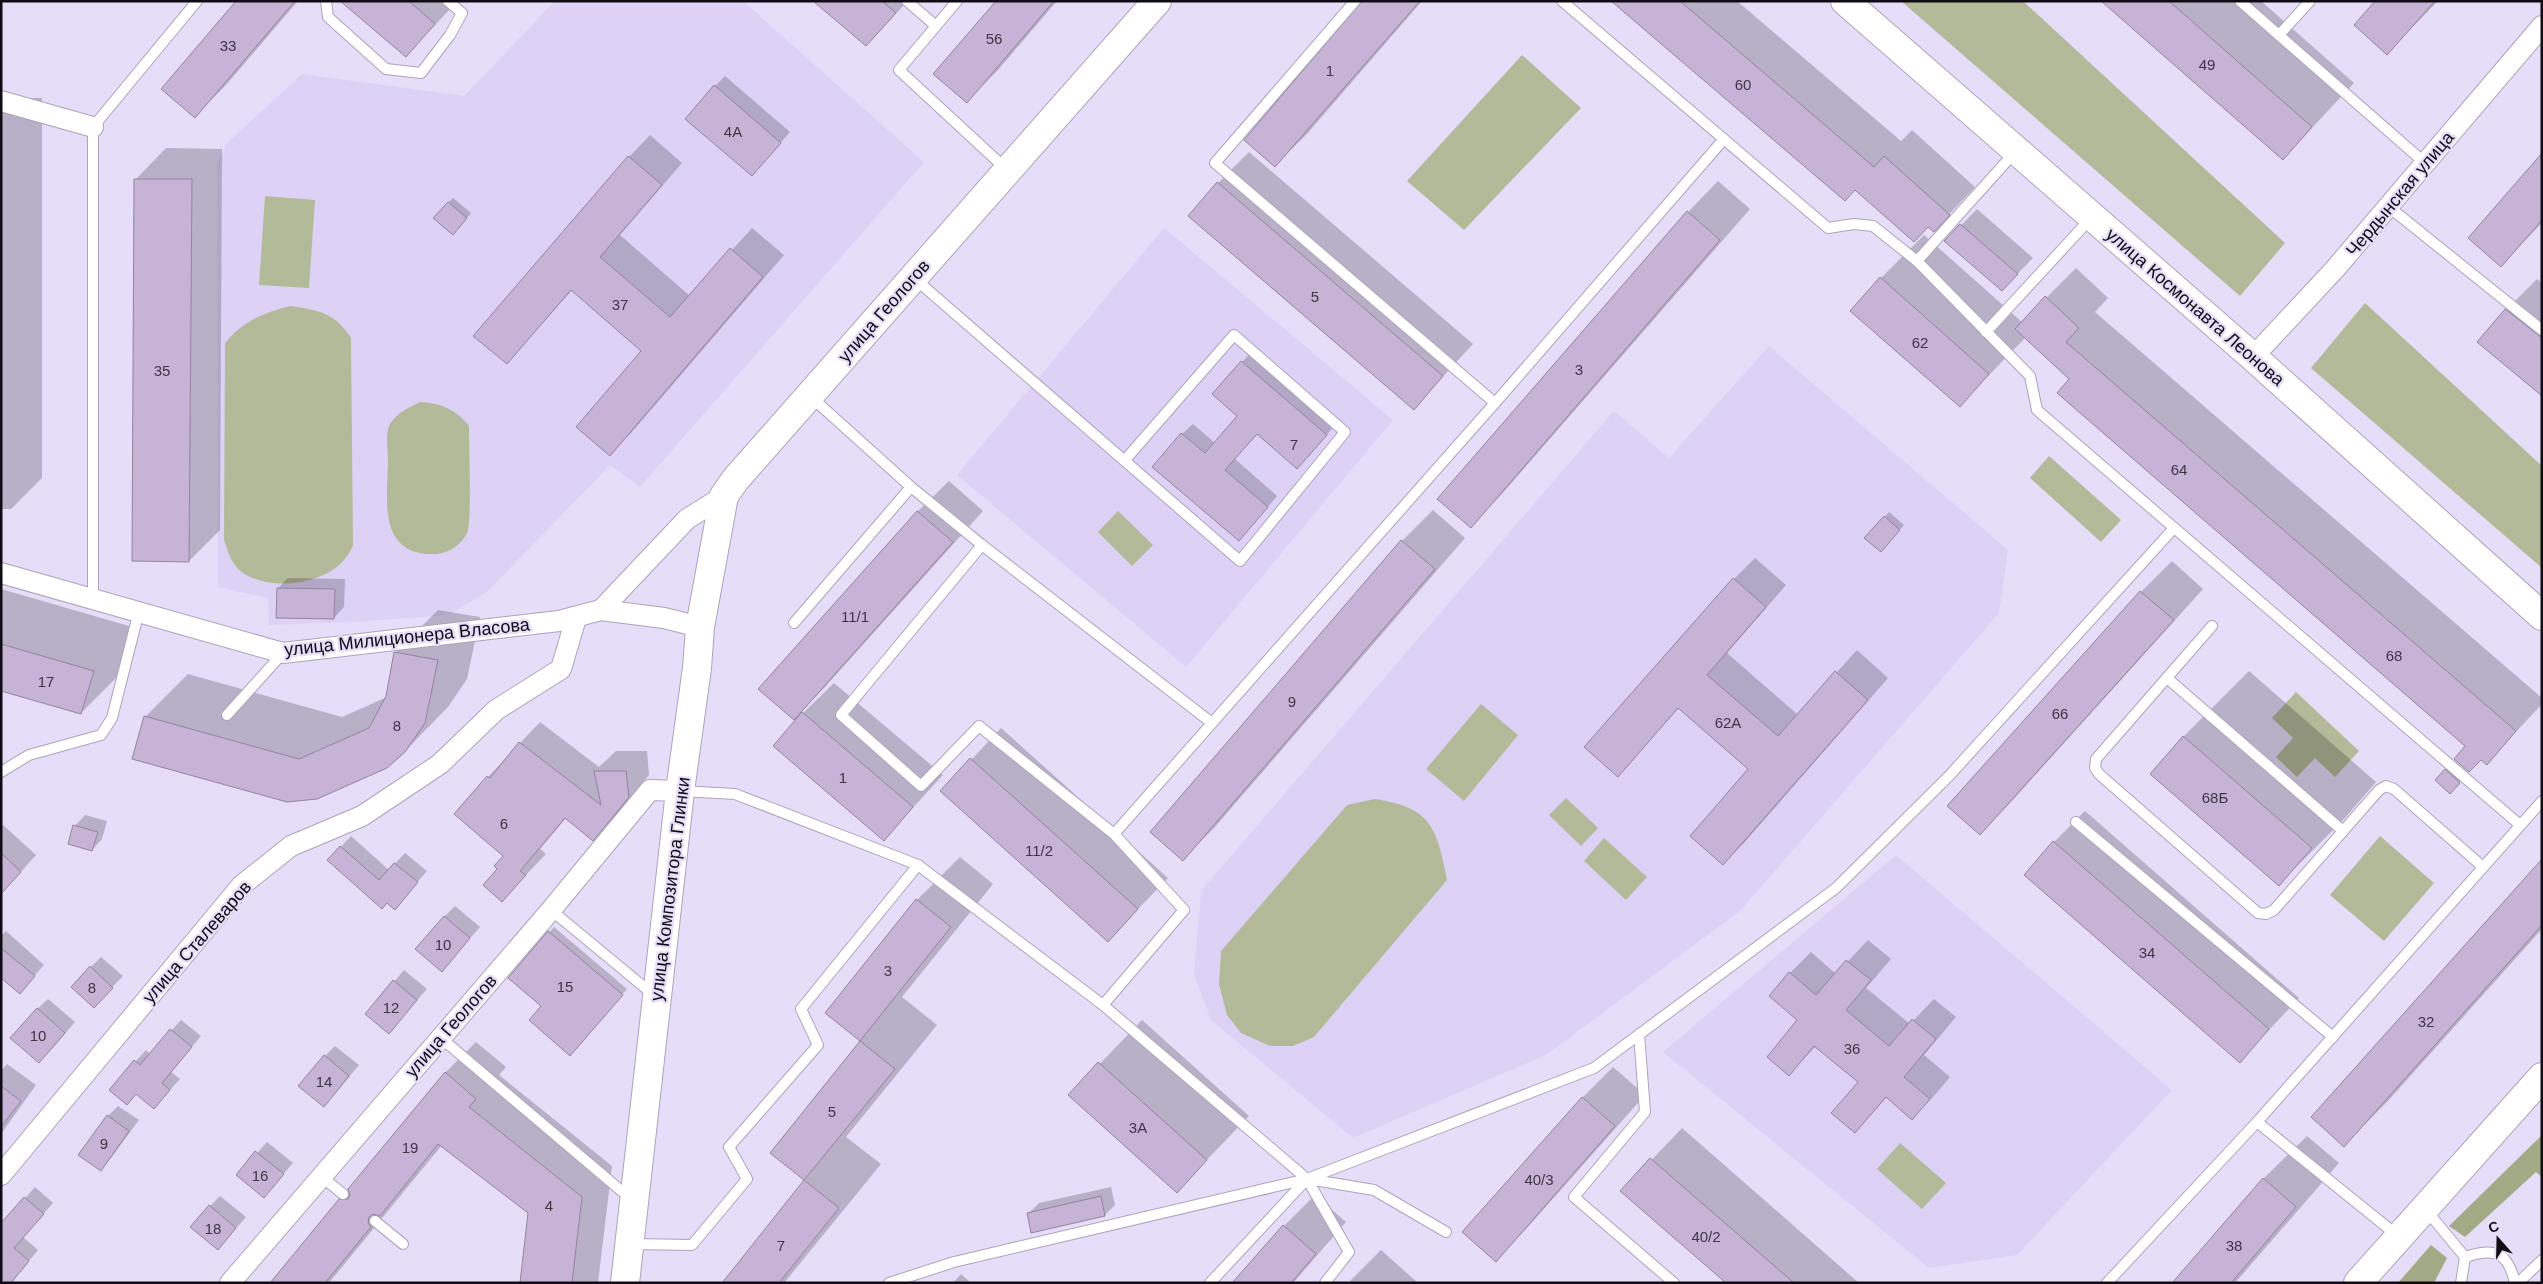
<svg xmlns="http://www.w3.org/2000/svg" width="2543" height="1284" viewBox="0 0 2543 1284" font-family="Arial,sans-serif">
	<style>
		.built { fill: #ddd2f5 }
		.green { fill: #b3ba99 }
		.forest { fill: #a3ab86 }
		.shadow { fill: #0003 }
		.building { fill: #c7b3d5; stroke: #92859c }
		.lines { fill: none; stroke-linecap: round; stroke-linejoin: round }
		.lane-casing { stroke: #aca3bd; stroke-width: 12 }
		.street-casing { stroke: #aca3bd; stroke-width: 22 }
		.secondary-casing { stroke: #aca3bd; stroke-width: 30 }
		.lane { stroke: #fff; stroke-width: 10 }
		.street { stroke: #fff; stroke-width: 20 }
		.secondary { stroke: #fff; stroke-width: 28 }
		.labels { text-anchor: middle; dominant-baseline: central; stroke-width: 4.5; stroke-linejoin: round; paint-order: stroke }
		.number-label { font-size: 15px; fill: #3d3644 }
		.street-label { font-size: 18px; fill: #0f0c14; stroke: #e6ddf8 }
	</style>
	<rect width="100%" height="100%" fill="#e6ddf8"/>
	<g class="built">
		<path d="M555,1H743L924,162L640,487L610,465L488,591L449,615L355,622L269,625L268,598L218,587L217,164L227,143L302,74L464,96Z"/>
		<path d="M1164,228L1393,420L1186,667L957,475Z"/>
		<path d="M1769,346L2008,550L1999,613L1740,911L1546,1055L1353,1138L1211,1020L1194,975L1201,891L1614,411L1669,458Z"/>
		<path d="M1896,855L2172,1090L2017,1255L1929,1268L1663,1052Z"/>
	</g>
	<g class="green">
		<path d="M1901,1H2023L2285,243L2240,296Z"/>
		<path d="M1522,55L1581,108L1464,230L1407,181Z"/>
		<path d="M265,196L315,200L309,288L259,285Z"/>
		<path d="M2365,303L2542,466V568L2311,368Z"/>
		<path d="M290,306C319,310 335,313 351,338L353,546C350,552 346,558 342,562C320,585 270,591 243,573C232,566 228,552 224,540L225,343C243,321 263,313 290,306Z"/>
		<path d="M420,402C441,403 457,410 469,426C469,443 472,523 467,533C462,544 449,553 437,554C378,557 387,503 388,461C388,451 385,432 390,424C398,412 408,408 420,402Z"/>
		<path d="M2049,456L2121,520L2101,542L2030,478Z"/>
		<path d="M1118,511L1153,545L1132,566L1098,532Z"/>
		<path d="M2296,692L2359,751L2335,777L2315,758L2297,777L2276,757L2293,738L2272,718Z"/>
		<path d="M1481,704L1518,735L1464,801L1426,769Z"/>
		<path d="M1566,798L1598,828L1581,846L1549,815Z"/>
		<path d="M1375,799C1432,808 1436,827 1447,880L1314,1037L1293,1046H1270L1241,1033L1227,1015L1219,984L1221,951L1347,805Z"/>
		<path d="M2380,836L2434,883L2384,941L2330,895Z"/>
		<path d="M1604,838L1647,877L1626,900L1584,861Z"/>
		<path d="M1900,1143L1946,1183L1922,1209L1877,1169Z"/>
	</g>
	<g class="forest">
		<path d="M2542,1135V1177L2536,1172L2465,1237L2449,1226Z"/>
		<path d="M2431,1245L2447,1258L2434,1283H2398Z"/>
	</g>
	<g class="shadow">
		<path d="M238,1H298L226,85L195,116Z"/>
		<path d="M342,1H458L406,55Z"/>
		<path d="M815,1H908L866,45Z"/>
		<path d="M998,1H1057L998,70L967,101Z"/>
		<path d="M1363,1H1422L1306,135L1275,165Z"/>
		<path d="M1613,1H1737L1901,141L1912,130L1975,187L1934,230L1856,189Z"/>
		<path d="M2103,1H2261L2354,83L2283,159Z"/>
		<path d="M2377,1H2438L2387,53Z"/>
		<path d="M725,76L790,132L762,164L715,86Z"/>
		<path d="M1,98H42V478L11,509H1Z"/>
		<path d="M650,135L682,163L620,235L690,296L752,228L784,255L631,433L610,454L643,351L572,290L507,363L475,335L629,157Z"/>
		<path d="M166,148L222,149L220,530L189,561L136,179Z"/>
		<path d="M1249,152L1473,344L1414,408L1218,183Z"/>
		<path d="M2542,155V223L2501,265Z"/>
		<path d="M1718,181L1750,209L1501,495L1470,526L1688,212Z"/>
		<path d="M453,198L471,213L458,229L448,203Z"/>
		<path d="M1977,209L2033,258L2002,290L1946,241Z"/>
		<path d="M1924,235L2022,322L2076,268L2108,298L2095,312L2542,698V704L2487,763L2026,337L1960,405L1881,278Z"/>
		<path d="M2537,279L2542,283V395L2506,310Z"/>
		<path d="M1252,351L1336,424L1308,457L1257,433L1235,459L1277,496L1249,529L1182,434L1193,424L1215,443L1239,415L1214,394Z"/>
		<path d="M949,481L983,511L824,688L794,719L760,689L918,511Z"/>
		<path d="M1433,510L1465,538L1214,828L1183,859L1402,541Z"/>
		<path d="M1889,512L1904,525L1885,546V517Z"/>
		<path d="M1755,558L1786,585L1727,653L1798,715L1857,650L1888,678L1744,843L1723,864L1750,769L1679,708L1618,775L1734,579Z"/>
		<path d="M2172,561L2203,589L2010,803L1980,834L1948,805L2141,592Z"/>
		<path d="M288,578L345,579L344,607L334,618L278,588Z"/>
		<path d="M1,589L136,628L124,670L81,713L1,689Z"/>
		<path d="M438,610L480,617L467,679L448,707L405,751L287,800L145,717L188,674L342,717L387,697L395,653Z"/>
		<path d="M2249,671L2376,782L2344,819L2279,884L2152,773L2184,736Z"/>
		<path d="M834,683L943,775L884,839L803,713Z"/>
		<path d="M540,722L599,767L616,751H647L649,775L613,818L593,839L567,817L540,849L546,854L502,900L499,869L505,856L488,777Z"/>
		<path d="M1001,728L1168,878L1108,940L942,791Z"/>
		<path d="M2450,765L2464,777L2450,792L2437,780Z"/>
		<path d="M2085,811L2299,998L2240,1061L2054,842Z"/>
		<path d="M85,815L107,821L102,839L92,850L75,826Z"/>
		<path d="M3,825L36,855L19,874L1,888V827Z"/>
		<path d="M351,836L389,870L405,853L427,871L395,908L341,847Z"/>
		<path d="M960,857L993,884L902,997L937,1025L846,1137L881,1164L784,1283H724L806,1180L772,1153L861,1041L826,1012L917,900Z"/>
		<path d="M2542,861V929L2387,1102L2344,1145Z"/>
		<path d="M455,906L480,927L442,970L444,917Z"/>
		<path d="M554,927L627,989L575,1049L543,1006L510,978Z"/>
		<path d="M6,931L44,965L20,992L1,977V936Z"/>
		<path d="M1868,940L1891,959L1866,988L1910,1024L1934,999L1956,1017L1924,1055L1950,1077L1933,1097L1912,1118L1887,1097L1855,1132L1860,1082L1816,1046L1789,1074L1799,1020L1790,973L1811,952L1836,974Z"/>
		<path d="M101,957L123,976L104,996L91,967Z"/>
		<path d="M404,970L427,989L389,1032L367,1014Z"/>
		<path d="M48,999L75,1022L50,1051L37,1009Z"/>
		<path d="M181,1020L201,1036L171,1072L180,1079L154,1108L137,1093L111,1089L146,1050L150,1054Z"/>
		<path d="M1142,1020L1249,1116L1177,1191L1070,1095Z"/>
		<path d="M476,1042L506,1067L499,1075L612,1166L598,1283H521L529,1212L442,1145L329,1283H271L445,1073Z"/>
		<path d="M335,1046L359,1065L334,1095L325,1056Z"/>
		<path d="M7,1064L36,1085L1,1134V1071Z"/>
		<path d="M1613,1067L1645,1095L1526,1229L1495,1260L1582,1098Z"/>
		<path d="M118,1106L139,1120L111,1158L101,1169L108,1116Z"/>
		<path d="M1682,1128L1859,1283H1728L1622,1191Z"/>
		<path d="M2307,1136L2339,1163L2235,1283H2174L2264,1178Z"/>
		<path d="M267,1142L293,1163L264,1196L238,1175Z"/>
		<path d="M35,1187L53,1203L23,1237L38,1250L11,1283H1V1219L4,1222Z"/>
		<path d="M1111,1187L1115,1205L1105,1215L1028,1214L1039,1203Z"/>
		<path d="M1315,1195L1346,1222L1293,1283H1234L1284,1226Z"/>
		<path d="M220,1196L246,1217L218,1249L210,1206Z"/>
		<path d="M1381,1250L1418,1283H1348Z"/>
		<path d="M961,1274L971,1283H953Z"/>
	</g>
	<g class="building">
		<path d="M236,1H295L195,118L161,89Z"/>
		<path d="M340,1H409L435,24L406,57Z"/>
		<path d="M813,1H882L896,13L866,46Z"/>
		<path d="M996,1H1054L967,103L933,74Z"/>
		<path d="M1362,1H1420L1275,167L1244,140Z"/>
		<path d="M1611,1H1680L1874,167L1884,156L1950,215L1934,232L1928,227L1914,242L1855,190L1845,201Z"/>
		<path d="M2101,1H2169L2312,127L2283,160Z"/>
		<path d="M2375,1H2435L2387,55L2354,25Z"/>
		<path d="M714,85L781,143L752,176L685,119Z"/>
		<path d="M2542,153V220L2501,267L2468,238Z"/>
		<path d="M628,156L662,185L600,257L670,317L730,248L763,277L610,456L576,427L641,351L571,290L507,364L473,336Z"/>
		<path d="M134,179H192L189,562L132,561Z"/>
		<path d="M1217,182L1443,376L1414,410L1188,216Z"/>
		<path d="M448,202L467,218L453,235L433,218Z"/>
		<path d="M1687,211L1720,240L1471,528L1437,499Z"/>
		<path d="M1960,224L2018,274L2002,291L1944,241Z"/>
		<path d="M1880,277L1989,374L1960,407L1850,311Z"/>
		<path d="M2045,296L2079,328L2066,342L2516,731L2487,765L2481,760L2469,772L2454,759L2465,746L2057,393L2069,379L2015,329Z"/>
		<path d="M2505,309L2542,338V396L2477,342Z"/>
		<path d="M1241,361L1327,435L1297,469L1257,434L1225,470L1268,507L1239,541L1152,467L1181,433L1205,453L1237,416L1212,394Z"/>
		<path d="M917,511L953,542L794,720L758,689Z"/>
		<path d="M1884,516L1900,530L1881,552L1864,538Z"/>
		<path d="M1401,540L1435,569L1183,861L1150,832Z"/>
		<path d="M1733,578L1766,607L1707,675L1778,736L1835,671L1868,700L1723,865L1690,836L1748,769L1678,708L1618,777L1584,747Z"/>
		<path d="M277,588L335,589L334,619L276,618Z"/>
		<path d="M2140,591L2174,620L1980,835L1947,806Z"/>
		<path d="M1,644L94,671L81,714L1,691Z"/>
		<path d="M394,652L438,660L425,723L405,752L387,768L317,799L287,802L132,759L144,716L299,759L369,728L386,696Z"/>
		<path d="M802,712L913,807L884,841L773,746Z"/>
		<path d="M2183,736L2312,848L2279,886L2150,774Z"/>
		<path d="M519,742L601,805L594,771H626L629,797L593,841L565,818L520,871L526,875L502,902L483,885L497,869L494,866L503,856L454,814L487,776L490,778Z"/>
		<path d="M970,758L1138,909L1108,942L940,791Z"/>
		<path d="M2445,769L2460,783L2450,794L2435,780Z"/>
		<path d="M73,825L98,832L92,851L68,844Z"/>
		<path d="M2053,841L2269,1029L2240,1063L2024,875Z"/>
		<path d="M340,846L379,880L394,863L418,882L395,910L387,903L382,909L327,860Z"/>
		<path d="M1,853L21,872L1,894Z"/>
		<path d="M2542,859V925L2344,1147L2311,1117Z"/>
		<path d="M916,899L951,927L860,1041L825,1013Z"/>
		<path d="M444,916L470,938L442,972L415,949Z"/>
		<path d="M548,931L623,995L570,1056L529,1020L541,1006L508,978Z"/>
		<path d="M1,948L35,976L20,994L1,978Z"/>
		<path d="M1846,960L1871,980L1846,1010L1889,1046L1912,1019L1936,1039L1904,1077L1930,1099L1912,1120L1886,1097L1855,1133L1831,1113L1858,1082L1814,1046L1789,1076L1767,1057L1797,1020L1769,996L1789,972L1816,995Z"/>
		<path d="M90,966L113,988L94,1008L71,987Z"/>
		<path d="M393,980L417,1000L389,1034L365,1014Z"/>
		<path d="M37,1008L65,1033L39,1063L10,1038Z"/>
		<path d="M170,1029L192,1047L162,1083L170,1090L154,1109L136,1094L127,1105L109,1090L134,1060L140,1065Z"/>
		<path d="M860,1041L895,1069L804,1180L770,1153Z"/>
		<path d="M324,1055L349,1076L324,1107L298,1086Z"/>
		<path d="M1098,1062L1207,1160L1177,1193L1068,1095Z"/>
		<path d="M445,1072L476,1099L469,1107L582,1197L572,1283H520L528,1213L438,1144L380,1216L373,1214L369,1217L368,1223L371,1227L325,1283H270L339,1199H348L350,1195L348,1189Z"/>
		<path d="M1,1086L21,1101L1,1127Z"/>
		<path d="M1582,1097L1615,1126L1496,1262L1462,1232Z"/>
		<path d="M107,1115L129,1131L101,1171L78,1155Z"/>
		<path d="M255,1151L284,1174L264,1198L236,1175Z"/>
		<path d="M1650,1158L1794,1283H1726L1620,1191Z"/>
		<path d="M2263,1178L2296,1207L2231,1283H2172Z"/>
		<path d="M804,1180L839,1208L779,1283H722Z"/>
		<path d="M1101,1196L1105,1216L1031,1233L1027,1213Z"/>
		<path d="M24,1197L44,1214L14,1248L29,1261L11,1283H1V1223Z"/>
		<path d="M209,1205L236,1228L218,1250L190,1227Z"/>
		<path d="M1283,1225L1316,1254L1291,1283H1232Z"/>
	</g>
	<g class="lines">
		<defs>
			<g id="lane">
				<path d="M326,1L328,17L386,69L421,73L450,35L462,13L448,1"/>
				<path d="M907,1L936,26"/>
				<path d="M957,1L899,70L1006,169"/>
				<path d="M1355,1L1215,163L1495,403"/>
				<path d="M1562,1L1828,228L1854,224L1873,226L1917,261L2030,376L2037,410L2520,825"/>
				<path d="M2240,1L2425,163"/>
				<path d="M2279,35L2310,1"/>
				<path d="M2389,207L2542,330"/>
				<path d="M1917,261L2015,152"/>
				<path d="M914,278L1240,561L1345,432L1234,335L1125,460"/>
				<path d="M1986,332L2092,217"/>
				<path d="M810,396L911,487L982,545L841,715L921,786L979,726L1114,834L1184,910L1103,1005"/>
				<path d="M982,545L1212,723"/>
				<path d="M93,599V127L197,1"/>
				<path d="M794,623L911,487"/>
				<path d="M2212,626L2096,759L2095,768L2099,774L2258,913L2266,914L2274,910L2379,790L2386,786L2394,789L2483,867"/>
				<path d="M2167,678L2343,831"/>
				<path d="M227,715L283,653"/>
				<path d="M1,772L29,755L101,735L112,718L139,611"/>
				<path d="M681,791L735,794L918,865L1103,1005L1307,1179L1349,1252L1325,1283"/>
				<path d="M2076,822L2333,1037"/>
				<path d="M1114,834L1495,403L1724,139"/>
				<path d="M551,910L655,996"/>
				<path d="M1639,1034L1645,1112L1574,1197L1674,1283"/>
				<path d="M441,1038L631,1199"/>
				<path d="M2257,1122L2542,801"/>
				<path d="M322,1177L343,1194"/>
				<path d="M1308,1179L1374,1190L1446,1232"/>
				<path d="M2426,1210L2465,1257"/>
				<path d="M375,1221L403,1244"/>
				<path d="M630,1244L692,1245L747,1179L729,1147L818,1045L801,1009L918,865"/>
				<path d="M889,1283L954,1262L1307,1179L1594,1068L1836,888L1949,776L2174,528"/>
				<path d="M1210,1283L1306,1180"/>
				<path d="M2107,1283L2257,1122L2398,1236"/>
				<path d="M2461,1283L2465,1257C2495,1247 2508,1252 2515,1283"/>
				<path d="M2518,1283L2542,1260"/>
			</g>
			<g id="street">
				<path d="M1,101L93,127"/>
				<path d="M2253,357L2335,269L2542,26"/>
				<path d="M1,573L283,653L559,621L601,610L664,618L700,627"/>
				<path d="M601,610L687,519L724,496"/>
				<path d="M1,1175L242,885L291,846L362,816L440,764L496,710L561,669L576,618"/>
				<path d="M230,1283L551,910L650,790L680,791"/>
			</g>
			<g id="secondary">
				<path d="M1845,1L2253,357L2542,616"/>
				<path d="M625,1283L680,791L697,668L700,627L724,496L735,480L1157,1"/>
				<path d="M2358,1283L2542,1077"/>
			</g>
		</defs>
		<use href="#lane" class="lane-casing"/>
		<use href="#street" class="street-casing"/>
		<use href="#secondary" class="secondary-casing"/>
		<use href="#lane" class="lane"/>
		<use href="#street" class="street"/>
		<use href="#secondary" class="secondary"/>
	</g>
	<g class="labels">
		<g class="number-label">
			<text x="994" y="38">56</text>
			<text x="228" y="45">33</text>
			<text x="2207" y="64">49</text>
			<text x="1330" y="70">1</text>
			<text x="1743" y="84">60</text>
			<text x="733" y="131">4А</text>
			<text x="1315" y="296">5</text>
			<text x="620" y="304">37</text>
			<text x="1920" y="342">62</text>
			<text x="1579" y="369">3</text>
			<text x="162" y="370">35</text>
			<text x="1294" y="444">7</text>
			<text x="2179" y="469">64</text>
			<text x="855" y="616">11/1</text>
			<text x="2394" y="655">68</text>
			<text x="46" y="681">17</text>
			<text x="1292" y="701">9</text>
			<text x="2060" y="713">66</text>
			<text x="1728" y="722">62А</text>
			<text x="397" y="725">8</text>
			<text x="843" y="777">1</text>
			<text x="2215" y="797">68Б</text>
			<text x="504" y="823">6</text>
			<text x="1039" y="850">11/2</text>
			<text x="443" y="944">10</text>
			<text x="2147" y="952">34</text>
			<text x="888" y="970">3</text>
			<text x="565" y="986">15</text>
			<text x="92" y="987">8</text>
			<text x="391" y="1007">12</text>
			<text x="2426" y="1021">32</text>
			<text x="38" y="1035">10</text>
			<text x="1852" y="1048">36</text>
			<text x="324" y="1081">14</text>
			<text x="832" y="1111">5</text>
			<text x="1138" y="1127">3А</text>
			<text x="104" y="1143">9</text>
			<text x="410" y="1147">19</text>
			<text x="260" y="1175">16</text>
			<text x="1539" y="1179">40/3</text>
			<text x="549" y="1205">4</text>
			<text x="213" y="1228">18</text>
			<text x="1706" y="1236">40/2</text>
			<text x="781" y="1245">7</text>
			<text x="2234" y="1245">38</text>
		</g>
		<g class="street-label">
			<text transform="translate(2400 194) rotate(-50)">Чердынская улица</text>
			<text transform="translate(2195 307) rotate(41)">улица Космонавта Леонова</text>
			<text transform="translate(884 311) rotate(-49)">улица Геологов</text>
			<text transform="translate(407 637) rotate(-6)">улица Милиционера Власова</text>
			<text transform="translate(670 889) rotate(-83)">улица Композитора Глинки</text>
			<text transform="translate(197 942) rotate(-49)">улица Сталеваров</text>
			<text transform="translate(451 1026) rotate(-49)">улица Геологов</text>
		</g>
	</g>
	<rect width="2543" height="1284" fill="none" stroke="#0f0c14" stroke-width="5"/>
	<g transform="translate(2498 1239) rotate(340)" stroke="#e6ddf8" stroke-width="4" paint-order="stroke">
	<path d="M0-4L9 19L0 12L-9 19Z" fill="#0f0c14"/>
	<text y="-8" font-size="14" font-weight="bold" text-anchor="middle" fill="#0f0c14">С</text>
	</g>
</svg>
